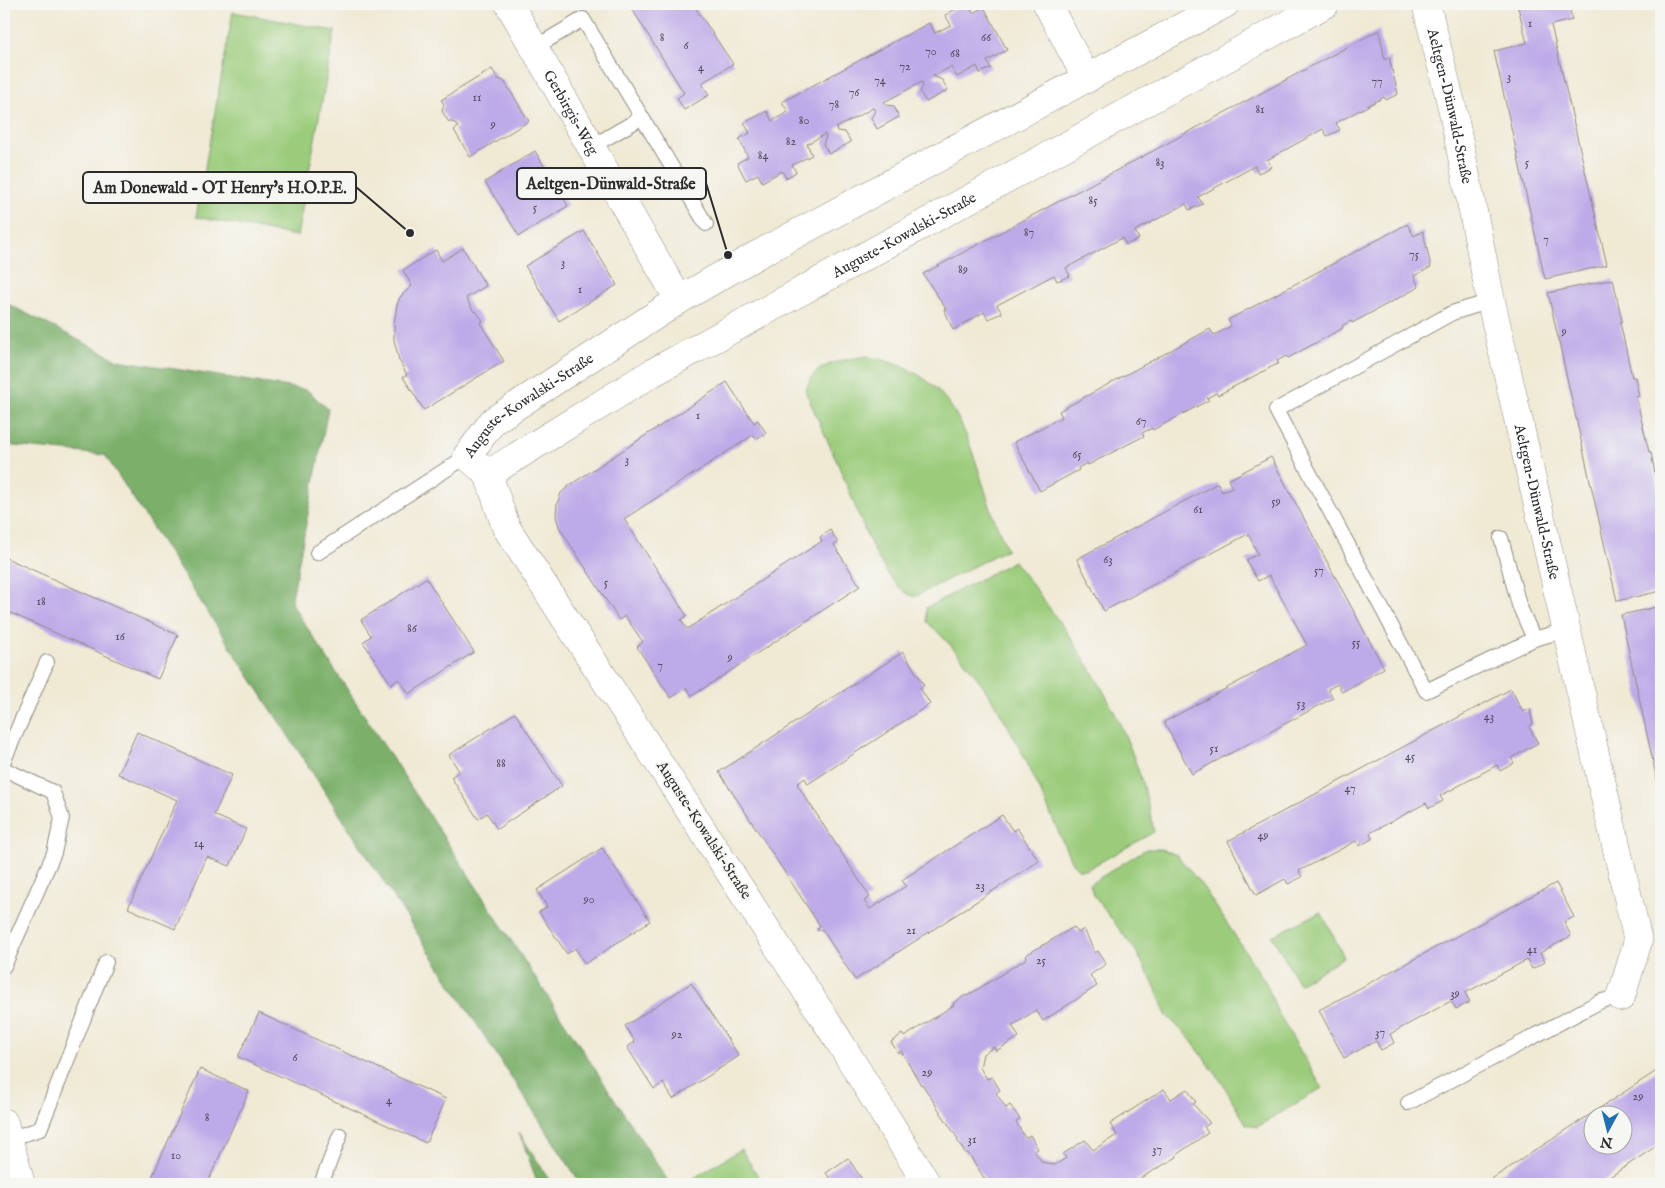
<svg xmlns="http://www.w3.org/2000/svg" width="1665" height="1188" viewBox="0 0 1665 1188" font-family="'IM FELL English',serif">
	<style>
		.green { fill: #9bcc7b; stroke: #637c53 }
		.forest { fill: #7cb06b; stroke: #546e4b }
		.building { fill: #bdaae8; fill-rule: evenodd }
		.lines { fill: none; stroke-linecap: round; stroke-linejoin: round }
		.lane-casing { stroke: #8e8a80; stroke-width: 16 }
		.street-casing { stroke: #8e8a80; stroke-width: 29 }
		.lane { stroke: #fff; stroke-width: 14 }
		.street { stroke: #fff; stroke-width: 28 }
		.labels { text-anchor: middle; dominant-baseline: central; stroke-width: 4; stroke-linejoin: round; paint-order: stroke }
		.number-label { font-size: 12px; fill: #504b5a }
		.street-label { font-size: 15px; fill: #2b2b2b; stroke: #f6f6f2 }
		.leader { fill: none; stroke: #2b2b2b; stroke-width: 2 }
		.callout-dot { fill: #2b2b2b; stroke: #f6f6f2; stroke-width: 2 }
		.callout { fill: #f6f6f2; stroke: #2b2b2b; stroke-width: 2 }
		.callout-label { font-size: 16px; text-anchor: middle; font-weight: bold; fill: #2b2b2b }
	</style>
	<rect width="100%" height="100%" fill="#f6f6f2"/>
	<filter id="ink" filterUnits="userSpaceOnUse"><feTurbulence type="fractalNoise" baseFrequency=".02" numOctaves="2"/><feDisplacementMap in="SourceGraphic" scale="10" xChannelSelector="R" yChannelSelector="G"/><feConvolveMatrix kernelMatrix="1 2 1 2 8 2 1 2 1" color-interpolation-filters="sRGB"/></filter>
	<filter id="wash" filterUnits="userSpaceOnUse"><feTurbulence type="fractalNoise" baseFrequency=".0096" numOctaves="4" result="noise"/><feDisplacementMap in="SourceGraphic" scale="20" xChannelSelector="R" yChannelSelector="G"/><feGaussianBlur stdDeviation="1.12" result="paint"/><feColorMatrix in="noise" values="0 0 0 0 0 0 0 0 0 0 0 0 0 0 0 0 0 1.4 0 .05"/><feComposite in="paint" operator="in"/></filter>
	<g filter="url(#wash)">
		<rect width="100%" height="100%" fill="#f0ead5"/>
		<g class="green">
			<path d="M233,12L335,31L297,236L196,217Z"/>
			<path d="M865,356C956,372 965,430 990,506C994,520 1001,534 1007,549L914,597C881,584 861,519 848,488C835,456 820,424 806,393C810,363 840,361 865,356Z"/>
			<path d="M1014,561C1081,648 1134,722 1154,832L1086,870L1078,869L1072,863C1033,775 1000,687 927,622L926,608Z"/>
			<path d="M1146,849H1161L1177,855L1203,887L1266,983L1277,1011L1322,1088L1257,1127L1246,1124L1223,1084L1190,1039L1166,1015L1156,989L1136,951L1093,895L1090,884Z"/>
			<path d="M1321,912L1344,957L1299,984L1272,936Z"/>
			<path d="M741,1149L763,1184H694L691,1180Z"/>
		</g>
		<g class="forest">
			<path d="M4,302L118,360L307,390L328,409L291,603L670,1184H581L105,455L4,445Z"/>
			<path d="M519,1132L552,1184H538Z"/>
		</g>
		<g id="blocks">
			<g class="building">
				<path d="M629,4H693L733,64L702,83L709,95L684,110L677,98L684,93Z"/>
				<path d="M965,4H968L973,13L984,7L1007,50L987,61L991,68L980,73L977,66L957,77L951,67L933,76L942,80L948,90L926,102L920,92L923,85L922,82L884,102L886,105L894,106L899,117L877,129L871,118L875,111L873,108L836,128L837,131L845,132L851,142L829,154L823,144L826,137L825,134L807,144L812,155L792,165L796,172L786,178L782,171L762,182L758,174L746,180L737,163L748,157L739,139L750,133L744,123L767,111L772,121L788,112L782,102L929,23L935,33L951,25L945,15Z"/>
				<path d="M1516,4H1569L1572,20L1551,25L1607,265L1545,279L1494,51L1527,43L1518,7Z"/>
				<path d="M1379,30L1385,60L1389,57L1398,94L1386,100L1384,97L1336,123L1340,130L1327,136L1323,129L1267,160L1272,167L1258,173L1255,166L1198,197L1203,204L1189,210L1186,204L1135,231L1139,239L1126,245L1122,238L1066,268L1070,276L1057,281L1054,275L997,305L1002,313L988,319L984,312L953,330L944,309H946L923,274Z"/>
				<path d="M492,69L498,79L504,81L529,121L470,157L454,130L458,127L455,123L448,121L442,111L444,104L441,100Z"/>
				<path d="M535,151L568,206L519,236L485,182Z"/>
				<path d="M1407,224L1414,236L1423,231L1431,267L1414,276L1419,287L1352,323L1351,321L1342,326L1343,328L1288,358L1286,356L1277,361L1279,363L1218,395L1216,393L1207,398L1209,400L1153,430L1152,428L1142,433L1144,436L1088,465L1087,463L1078,468L1079,470L1040,491L1014,442L1062,417L1059,411L1210,329L1214,335L1222,331L1231,326L1228,320Z"/>
				<path d="M584,231L617,285L559,321L525,266Z"/>
				<path d="M463,248L486,286L466,298L474,312L476,311L483,321L480,323L504,361L424,410L403,377L407,375L399,360L394,340V324L397,305L400,297L412,286L403,270L436,250L442,261Z"/>
				<path d="M1613,279L1622,321L1620,322L1632,377H1635L1639,396L1636,397L1649,452H1651L1661,507V591L1617,601L1548,293Z"/>
				<path d="M727,382L754,423L758,420L766,433L756,439L753,435L624,519L687,616L681,620L687,629L822,541L820,537L830,530L838,543L834,545L860,586L692,696L687,688L671,698L637,647L643,642L625,616L619,620L559,527L556,516L557,504L561,493L570,485Z"/>
				<path d="M1271,457L1384,668L1342,692L1338,684L1328,689L1333,698L1192,774L1164,722L1307,645L1269,575L1258,581L1246,560L1258,554L1248,534L1104,611L1077,559L1218,483L1222,492L1232,487L1228,480Z"/>
				<path d="M4,557L178,635L158,679L4,610Z"/>
				<path d="M426,578L474,652L409,694L399,679L391,684L363,642L371,636L361,620Z"/>
				<path d="M1661,606V794H1660L1621,615Z"/>
				<path d="M903,652L924,685L920,688L930,704L808,784L805,778L797,784L870,897L864,901L870,909L906,886L902,880L1002,815L1013,831L1017,828L1039,861L855,980L822,929L818,931L817,929L820,926L719,772Z"/>
				<path d="M1511,689L1523,712L1530,709L1533,724L1529,727L1538,743L1511,758L1514,763L1500,771L1497,765L1440,796L1443,801L1429,808L1426,803L1370,833L1372,839L1359,846L1356,841L1299,871L1302,877L1288,884L1285,879L1256,895L1228,841Z"/>
				<path d="M515,713L562,786L497,829L487,813L478,819L451,777L459,771L449,755Z"/>
				<path d="M137,732L232,775L214,815L246,829L230,866L207,857L175,929L128,908L177,800L118,774Z"/>
				<path d="M602,848L650,921L585,964L575,948L567,954L539,912L547,907L537,890Z"/>
				<path d="M1556,883L1574,917L1564,922L1571,936L1540,953L1545,962L1532,969L1527,960L1465,993L1470,1002L1456,1009L1451,1001L1390,1034L1394,1043L1381,1050L1376,1041L1344,1058L1319,1010Z"/>
				<path d="M1074,927L1078,933L1084,929L1095,953L1098,951L1106,964L1090,975L1097,986L1043,1021L1036,1010L1012,1026L1019,1037L996,1051L994,1047L983,1054L980,1068L987,1079L992,1077L1000,1090L996,1093L1006,1108L1010,1105L1020,1119L1016,1122L1025,1138L1030,1135L1038,1149L1034,1151L1042,1162L1055,1165L1066,1158L1063,1154L1085,1140L1093,1150L1117,1135L1110,1124L1164,1089L1171,1099L1187,1089L1196,1102L1193,1104L1210,1123L1204,1127L1208,1133L1176,1155L1177,1157L1130,1184H988L968,1153L966,1154L957,1140L958,1139L922,1084L921,1085L901,1051L898,1053L891,1042L902,1034L904,1037L954,1005L953,1003L966,995L967,996L1027,958L1026,955Z"/>
				<path d="M691,983L739,1056L673,1099L663,1083L654,1089L627,1047L635,1042L625,1026Z"/>
				<path d="M259,1013L446,1099L426,1143L238,1057Z"/>
				<path d="M1661,1068V1143L1599,1184H1484ZM1592,1116H1622V1146H1592Z"/>
				<path d="M200,1069L249,1091L207,1184H149Z"/>
				<path d="M848,1158L865,1184H834L826,1173Z"/>
			</g>
		</g>
	</g>
	<g filter="url(#ink)">
		<use href="#blocks" fill-opacity="0" stroke="#8e8a80" stroke-width="1"/>
		<g class="lines">
			<defs>
				<g id="lane">
					<path d="M534,48L583,19L706,224"/>
					<path d="M591,147L641,118"/>
					<path d="M1491,301L1452,313L1276,410L1426,691L1534,639L1566,630"/>
					<path d="M1501,538L1519,605L1534,639"/>
					<path d="M317,553L467,456"/>
					<path d="M4,760L47,662"/>
					<path d="M4,769L53,792L62,818L54,853L4,966"/>
					<path d="M1408,1103L1601,1001L1621,997"/>
					<path d="M8,1139L40,1129L106,962"/>
					<path d="M321,1184L340,1135"/>
				</g>
				<g id="street">
					<path id="s1" d="M509,4L679,300"/>
					<path d="M1047,4L1087,79"/>
					<path id="s2" d="M1426,4L1452,107L1491,301L1638,941L1621,997"/>
					<path id="s3" d="M488,474L652,373L1325,4"/>
					<path d="M4,1123L21,1184"/>
					<path id="s4" d="M927,1184L839,1041L506,527L488,474L467,456L493,421L679,300L755,256L1225,4"/>
				</g>
			</defs>
			<use href="#lane" class="lane-casing"/>
			<use href="#street" class="street-casing"/>
			<use href="#lane" class="lane"/>
			<use href="#street" class="street"/>
		</g>
	</g>
	<g class="labels">
		<g class="number-label">
			<text x="1530" y="23">1</text>
			<text x="662" y="37">8</text>
			<text x="986" y="37">66</text>
			<text x="686" y="45">6</text>
			<text x="931" y="51">70</text>
			<text x="955" y="53">68</text>
			<text x="905" y="66">72</text>
			<text x="701" y="67">4</text>
			<text x="1509" y="76">3</text>
			<text x="880" y="80">74</text>
			<text x="1377" y="81">77</text>
			<text x="854" y="92">76</text>
			<text x="477" y="97">11</text>
			<text x="834" y="104">78</text>
			<text x="1260" y="109">81</text>
			<text x="804" y="120">80</text>
			<text x="493" y="124">9</text>
			<text x="791" y="141">82</text>
			<text x="763" y="155">84</text>
			<text x="1160" y="162">83</text>
			<text x="1527" y="162">5</text>
			<text x="1093" y="200">85</text>
			<text x="535" y="207">5</text>
			<text x="1029" y="232">87</text>
			<text x="1546" y="239">7</text>
			<text x="1414" y="254">75</text>
			<text x="563" y="262">3</text>
			<text x="963" y="269">89</text>
			<text x="580" y="289">1</text>
			<text x="1564" y="331">9</text>
			<text x="698" y="415">1</text>
			<text x="1141" y="421">67</text>
			<text x="1077" y="454">65</text>
			<text x="627" y="459">3</text>
			<text x="1276" y="501">59</text>
			<text x="1198" y="509">61</text>
			<text x="1108" y="559">63</text>
			<text x="1319" y="570">57</text>
			<text x="606" y="582">5</text>
			<text x="41" y="601">18</text>
			<text x="412" y="628">86</text>
			<text x="120" y="636">16</text>
			<text x="1356" y="642">55</text>
			<text x="730" y="657">9</text>
			<text x="660" y="665">7</text>
			<text x="1301" y="703">53</text>
			<text x="1489" y="716">43</text>
			<text x="1214" y="748">51</text>
			<text x="1410" y="756">45</text>
			<text x="501" y="763">88</text>
			<text x="1350" y="788">47</text>
			<text x="1263" y="835">49</text>
			<text x="199" y="843">14</text>
			<text x="980" y="885">23</text>
			<text x="589" y="899">90</text>
			<text x="911" y="930">21</text>
			<text x="1532" y="949">41</text>
			<text x="1041" y="960">25</text>
			<text x="1455" y="993">39</text>
			<text x="1380" y="1032">37</text>
			<text x="677" y="1034">92</text>
			<text x="295" y="1057">6</text>
			<text x="927" y="1072">29</text>
			<text x="1638" y="1096">29</text>
			<text x="389" y="1100">4</text>
			<text x="207" y="1117">8</text>
			<text x="972" y="1139">31</text>
			<text x="1157" y="1149">37</text>
			<text x="176" y="1155">10</text>
		</g>
		<g class="street-label">
			<text stroke="none"><textPath href="#s2" startOffset="105">Aeltgen-Dünwald-Straße</textPath></text>
			<text stroke="none"><textPath href="#s1" startOffset="125">Gerbirgis-Weg</textPath></text>
			<text stroke="none"><textPath href="#s3" startOffset="480">Auguste-Kowalski-Straße</textPath></text>
			<text stroke="none"><textPath href="#s4" startOffset="945">Auguste-Kowalski-Straße</textPath></text>
			<text stroke="none"><textPath href="#s2" startOffset="510">Aeltgen-Dünwald-Straße</textPath></text>
			<text transform="translate(704 830) rotate(57)">Auguste-Kowalski-Straße</text>
		</g>
	</g>
	<path class="leader" d="M728 255L706 183M410 233L356 187"/>
	<g class="callout-dot">
		<circle cx="728" cy="255" r="5"/>
		<circle cx="410" cy="233" r="5"/>
	</g>
	<g class="callout">
		<rect x="517" y="168" width="189" height="31" rx="5"/>
		<rect x="83" y="172" width="273" height="31" rx="5"/>
	</g>
	<g class="callout-label">
		<text x="611" y="189">Aeltgen-Dünwald-Straße</text>
		<text x="220" y="193">Am Donewald - OT Henry's H.O.P.E.</text>
	</g>
	<rect width="1665" height="1188" fill="none" stroke="#f6f6f2" stroke-width="20"/>
	<g transform="translate(1608 1130) rotate(187)"><circle r="24" fill="#f6f6f2" stroke="#a5a5a2"/>
	<path d="M0-4L9 19L0 12L-9 19Z" fill="#1f6fb2"/>
	<text y="-8" font-size="14" font-weight="bold" text-anchor="middle" fill="#2b2b2b">N</text>
	</g>
</svg>
